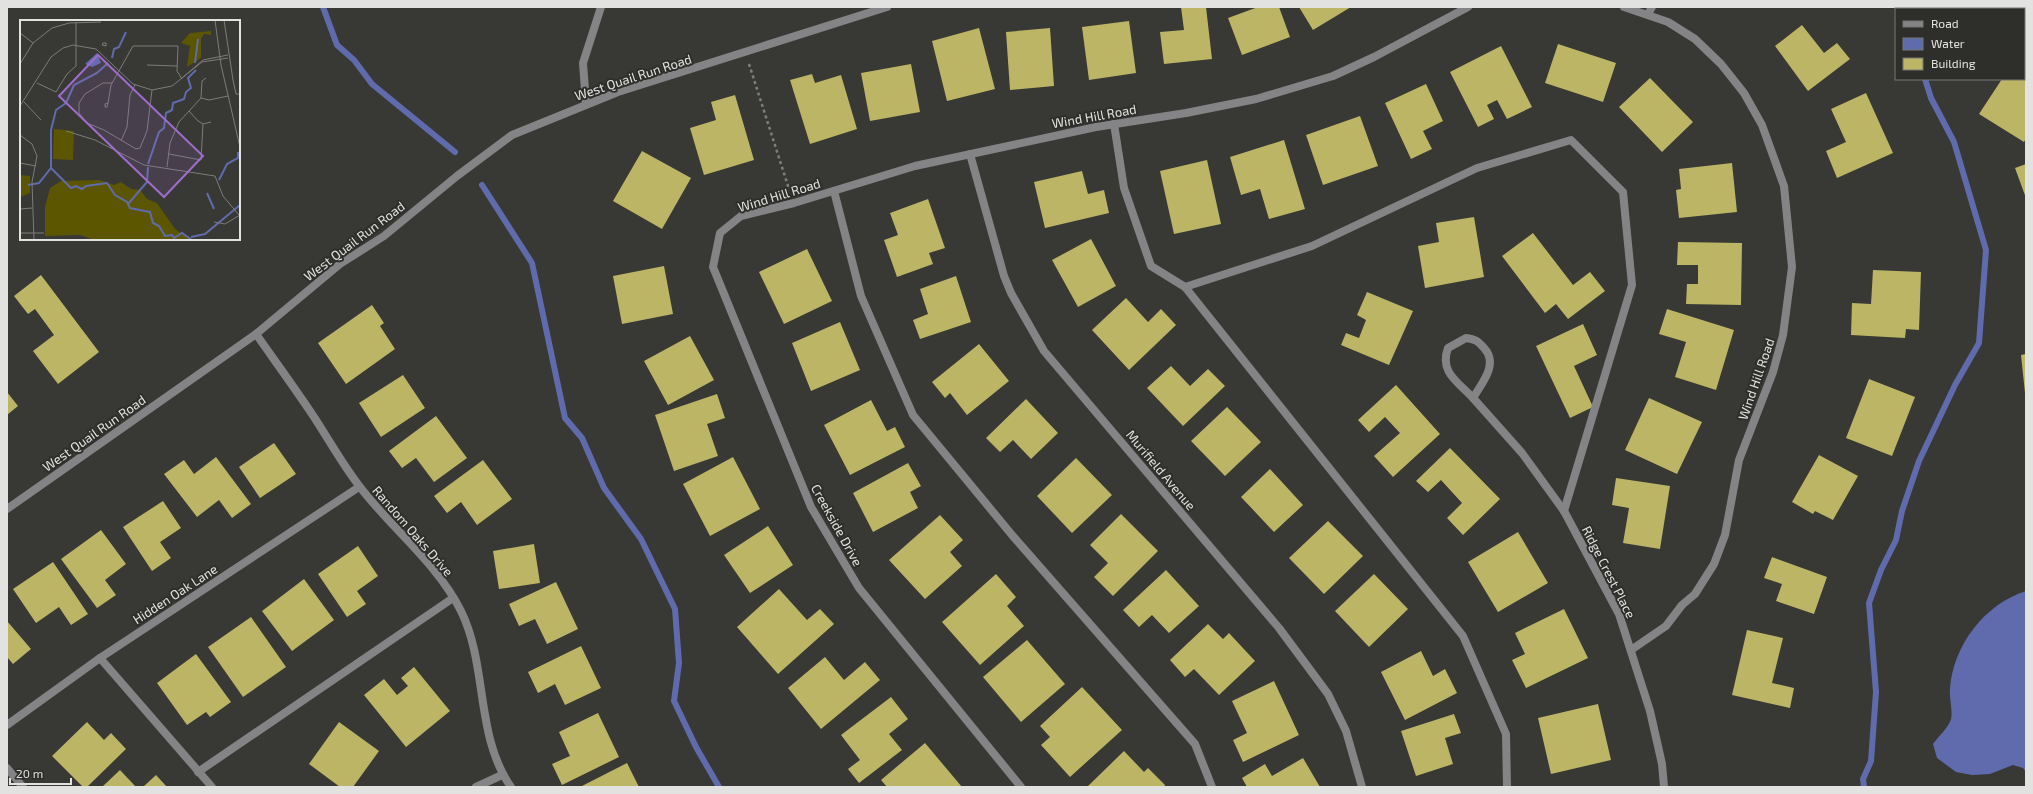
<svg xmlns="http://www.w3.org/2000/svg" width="2033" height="794" viewBox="0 0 2033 794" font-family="'Exo 2',sans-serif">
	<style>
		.water { fill: #606bad }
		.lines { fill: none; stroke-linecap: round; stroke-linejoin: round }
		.stream { stroke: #606bad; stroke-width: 6 }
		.building { fill: #bcb565 }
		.path { stroke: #7e7e7b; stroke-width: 2.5; stroke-dasharray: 3 3; stroke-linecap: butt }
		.lane { stroke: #848486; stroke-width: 8 }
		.street { stroke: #848486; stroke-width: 8 }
		.labels { text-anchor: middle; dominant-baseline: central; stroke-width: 4; stroke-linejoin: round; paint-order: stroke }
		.street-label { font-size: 13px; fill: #e2e2e0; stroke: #2e2e2b }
		.inset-river { fill: none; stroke: #606bad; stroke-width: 2 }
		.inset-road { fill: none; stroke: #7c7c79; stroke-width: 1 }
		.view { fill: #9f6ccb; fill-opacity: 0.15; stroke: #9f6ccb; stroke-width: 2 }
		.inset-edge { fill: none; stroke: #e2e2e0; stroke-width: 2 }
	</style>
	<rect width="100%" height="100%" fill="#383835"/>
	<path class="water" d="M2026,591V772L2023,768L2013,765L1990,774L1972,775L1956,772L1937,758L1933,744C1938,737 1949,727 1951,719C1953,710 1949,698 1950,689C1953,645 1985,604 2026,591Z"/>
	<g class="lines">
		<g class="stream">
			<path d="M323,7L337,45L354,60L372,84L455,152"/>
			<path d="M1903,7V9"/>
			<path d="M482,185L532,263L565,418L582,438L604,488L641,539L675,609L679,663L674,701L696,747L719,787"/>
			<path d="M1864,787L1863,779L1871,761L1876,692L1869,603L1881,570L1896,540L1902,511L1919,461L1955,385L1979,343L1986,250L1954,142L1931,98L1925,79"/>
		</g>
	</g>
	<g class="building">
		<path d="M1181,7H1206L1212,59L1164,64L1160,32L1184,30Z"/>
		<path d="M1258,7H1279L1290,37L1242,55L1228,18Z"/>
		<path d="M1299,7H1351L1313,30Z"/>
		<path d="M1968,7H2016V9H1969Z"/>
		<path d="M1129,21L1136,73L1089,80L1082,27Z"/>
		<path d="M1802,25L1824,53L1837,43L1850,59L1808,91L1775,46Z"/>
		<path d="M979,28L995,89L947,101L932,41Z"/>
		<path d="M1050,28L1054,86L1010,90L1006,32Z"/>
		<path d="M1558,44L1616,63L1603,102L1545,83Z"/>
		<path d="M1501,46L1532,107L1507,119L1497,100L1487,105L1494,119L1478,127L1450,72Z"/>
		<path d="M911,64L920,112L870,121L861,73Z"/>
		<path d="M812,74L815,83L841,75L857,129L810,144L790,80Z"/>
		<path d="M2024,77L2026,78V138L2024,142L1979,114L2002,79H2024Z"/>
		<path d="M1650,78L1693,122L1662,152L1619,107Z"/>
		<path d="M1426,84L1443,121L1423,131L1432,149L1411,159L1385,103Z"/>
		<path d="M1866,93L1893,153L1837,178L1826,151L1846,142L1831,109Z"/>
		<path d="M735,95L754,160L704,175L690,128L716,120L711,102Z"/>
		<path d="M1360,116L1378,166L1323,185L1306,135Z"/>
		<path d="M1284,140L1305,209L1269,219L1260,189L1241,195L1230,157Z"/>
		<path d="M642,151L691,178L662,229L613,201Z"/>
		<path d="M1207,160L1221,224L1174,234L1160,171Z"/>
		<path d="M1732,163L1737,212L1679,218L1676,190L1681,189L1679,169Z"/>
		<path d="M2026,164V198L2015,168Z"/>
		<path d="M1082,171L1088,194L1104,190L1109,213L1045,228L1034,182Z"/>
		<path d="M928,199L945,248L929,253L933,264L897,277L884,240L898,235L890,213Z"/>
		<path d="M1474,217L1484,277L1425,288L1418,246L1439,242L1436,223Z"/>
		<path d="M1533,233L1573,285L1590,272L1605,291L1568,319L1556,304L1545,313L1502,256Z"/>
		<path d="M1091,239L1116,286L1078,307L1052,260Z"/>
		<path d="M1678,242L1742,243L1741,305L1686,304L1687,284H1698V265H1677Z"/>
		<path d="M807,249L832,301L784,324L759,272Z"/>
		<path d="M664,266L673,314L622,324L613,276Z"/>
		<path d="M1873,270L1921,272L1919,330L1906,329L1905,338L1851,335L1852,303L1871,304Z"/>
		<path d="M41,275L99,352L58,384L33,351L54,335L35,309L28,314L14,296Z"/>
		<path d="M956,276L971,322L920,339L913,320L928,314L920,289Z"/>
		<path d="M1367,292L1413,311L1389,365L1341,345L1346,333L1359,338L1366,320L1357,315Z"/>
		<path d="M1126,298L1148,322L1161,309L1176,325L1129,370L1092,330Z"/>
		<path d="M372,305L384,323L380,326L395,349L346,384L318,343Z"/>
		<path d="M1667,309L1734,330L1716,390L1675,377L1686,342L1659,334Z"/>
		<path d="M840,322L860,370L811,391L792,343Z"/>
		<path d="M1583,324L1597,355L1574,366L1593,407L1570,418L1536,346Z"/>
		<path d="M690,336L714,380L668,405L644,361Z"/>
		<path d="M979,344L1009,381L967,415L950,393L945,398L932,382Z"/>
		<path d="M2026,354V393H2025L2021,355Z"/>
		<path d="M1171,366L1190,386L1208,369L1225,386L1183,426L1147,388Z"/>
		<path d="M403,375L425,408L381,437L359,403Z"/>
		<path d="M1869,379L1915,397L1892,456L1846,438Z"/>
		<path d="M1396,385L1440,434L1393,477L1374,456L1400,433L1385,417L1369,432L1358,420Z"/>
		<path d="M7,392L18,406L7,415Z"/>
		<path d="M717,394L725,418L707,424L718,456L674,471L655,415Z"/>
		<path d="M1649,398L1702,422L1677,474L1625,450Z"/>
		<path d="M1026,399L1058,433L1031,459L1013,440L1000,452L986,438Z"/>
		<path d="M871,400L887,431L895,427L905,447L850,475L824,425Z"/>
		<path d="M1227,407L1261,442L1225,476L1191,441Z"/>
		<path d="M436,416L467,458L434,482L416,458L402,468L389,451Z"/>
		<path d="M274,443L296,474L260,498L239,467Z"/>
		<path d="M1450,448L1500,499L1463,535L1447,518L1462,503L1441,480L1428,492L1416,481Z"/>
		<path d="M1819,455L1858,476L1833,520L1815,511L1813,514L1792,502Z"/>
		<path d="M216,457L251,504L232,518L219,500L197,517L164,474L184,460L194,474Z"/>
		<path d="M733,457L760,509L710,536L683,484Z"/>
		<path d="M1076,458L1112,495L1072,533L1037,496Z"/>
		<path d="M483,460L512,499L477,525L461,502L447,513L434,496Z"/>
		<path d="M908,463L921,486L910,492L918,508L873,532L853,493Z"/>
		<path d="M1270,469L1303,505L1274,532L1241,497Z"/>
		<path d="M1616,478L1670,486L1660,549L1623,543L1629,508L1612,505Z"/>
		<path d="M163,501L181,528L160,542L171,558L152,571L123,527Z"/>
		<path d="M1121,514L1158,551L1113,596L1094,577L1108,563L1090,545Z"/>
		<path d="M940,515L963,540L950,552L962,566L925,599L889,560Z"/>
		<path d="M1328,521L1363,556L1324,594L1289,558Z"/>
		<path d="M768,526L793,565L750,593L724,555Z"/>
		<path d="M101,530L126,564L105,580L116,595L97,608L61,559Z"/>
		<path d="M1518,532L1548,583L1498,612L1468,562Z"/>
		<path d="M534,544L540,583L499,589L493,551Z"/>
		<path d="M358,546L378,576L357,591L366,604L347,617L318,574Z"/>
		<path d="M1772,557L1827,577L1814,614L1776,601L1782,584L1764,578Z"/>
		<path d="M53,562L88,614L71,625L59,607L36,623L13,589Z"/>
		<path d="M1166,570L1199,606L1169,633L1152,615L1139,627L1123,610Z"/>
		<path d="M996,574L1016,597L1007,606L1024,626L980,665L942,622Z"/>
		<path d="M1374,574L1408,609L1369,647L1335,611Z"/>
		<path d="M304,579L334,620L292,651L262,611Z"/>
		<path d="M556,582L578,629L547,644L535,619L519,626L509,604Z"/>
		<path d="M779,589L807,620L820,609L834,624L778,674L737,627Z"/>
		<path d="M1564,609L1588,658L1526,688L1512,660L1525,654L1515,633Z"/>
		<path d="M251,617L286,667L243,697L208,647Z"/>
		<path d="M7,621L31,649L13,664L7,657Z"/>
		<path d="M1208,624L1223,639L1229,633L1255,661L1219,695L1194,669L1185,677L1170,660Z"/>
		<path d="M1747,630L1783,638L1772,683L1794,688L1790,708L1732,695Z"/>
		<path d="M1027,640L1065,684L1021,722L983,677Z"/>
		<path d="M581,646L601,688L565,705L555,684L538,693L528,672Z"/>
		<path d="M1421,651L1433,676L1445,669L1457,693L1405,720L1381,672Z"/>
		<path d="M196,654L231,702L210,717L206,712L187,725L157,683Z"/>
		<path d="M825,657L844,680L865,662L880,680L821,729L788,688Z"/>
		<path d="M414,667L450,711L406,747L364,695L384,679L397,695L408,686L401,678Z"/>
		<path d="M1274,681L1299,735L1243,762L1233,740L1247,733L1232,701Z"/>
		<path d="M1082,687L1122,730L1070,777L1041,745L1050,737L1040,726Z"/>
		<path d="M891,697L908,719L889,734L902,750L859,783L848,769L860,760L841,735Z"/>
		<path d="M1598,704L1611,760L1551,774L1538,718Z"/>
		<path d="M598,713L619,757L562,785L552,764L570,756L559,732Z"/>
		<path d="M1454,714L1461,733L1445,738L1453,764L1416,776L1401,731Z"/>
		<path d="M87,722L104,740L111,733L126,749L87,787H83L52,756Z"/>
		<path d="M339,722L379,751L353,787H340L309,764Z"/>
		<path d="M925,743L962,787H887L881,780Z"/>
		<path d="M1124,751L1144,772L1148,768L1165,785L1164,787H1087Z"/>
		<path d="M1303,758L1320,787H1247L1242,778L1265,764L1272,776Z"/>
		<path d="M627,763L639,787H580Z"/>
		<path d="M120,770L136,787H102Z"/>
		<path d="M156,775L167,787H143Z"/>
	</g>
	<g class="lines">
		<path class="path" d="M749,64L789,189"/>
		<g class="lane">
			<path d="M586,104L583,63L601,7"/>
			<path d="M1114,124L1124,188L1151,266L1185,287L1312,246L1477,168L1571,140L1623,192L1632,285L1564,511"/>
			<path d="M834,191L861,296L913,415L1012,535L1195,744L1212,787"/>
			<path d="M1185,287L1463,636L1506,734L1507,787"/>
			<path d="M100,658L212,787"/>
			<path d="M198,772L453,598"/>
		</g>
		<g class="street">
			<path d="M1624,7L1668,22L1695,39L1721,64L1744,93L1762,125L1784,186L1792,267L1783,335L1773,372L1739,460L1725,535L1714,564L1695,594L1682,605L1666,626L1631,650"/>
			<path d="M1648,14L1652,7"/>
			<path d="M970,154L1004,276L1011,293L1044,351L1279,628L1328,694L1346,731L1362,787"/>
			<path d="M256,334C275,361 294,387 312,414C328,438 342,464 360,487C392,529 437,563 461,611C488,666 475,736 511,787"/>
			<path d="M1466,338C1475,339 1478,341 1484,348C1499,364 1482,383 1473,398C1458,382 1439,372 1448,348Z"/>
			<path d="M1473,398L1522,453L1564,511L1619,614L1650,711L1662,764L1664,787"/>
			<path d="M7,509L256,334L340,264L384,236L457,176L512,135L618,92L887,7"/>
			<path d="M7,725L100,658L359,487"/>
			<path d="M7,768L23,787"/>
			<path d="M476,787L502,775"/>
			<path d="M1021,787L859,588L811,507L713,267L720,233L741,216L794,203L915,166L1096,127L1186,113L1256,99L1333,76L1374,57L1468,7"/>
		</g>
	</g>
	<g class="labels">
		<g class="street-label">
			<text transform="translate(633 77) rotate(-18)">West Quail Run Road</text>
			<text transform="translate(1094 116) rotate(-10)">Wind Hill Road</text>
			<text transform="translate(779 195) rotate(-17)">Wind Hill Road</text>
			<text transform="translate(354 241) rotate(-37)">West Quail Run Road</text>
			<text transform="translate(1756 379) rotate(-71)">Wind Hill Road</text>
			<text transform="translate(94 433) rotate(-35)">West Quail Run Road</text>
			<text transform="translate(1161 470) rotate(50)">Murifield Avenue</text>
			<text transform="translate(837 525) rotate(61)">Creekside Drive</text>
			<text transform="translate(413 531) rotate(49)">Random Oaks Drive</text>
			<text transform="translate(1609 572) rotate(63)">Ridge Crest Place</text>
			<text transform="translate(175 594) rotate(-33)">Hidden Oak Lane</text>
		</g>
	</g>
	<g transform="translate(20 20)">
		<rect width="220" height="220" fill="#383835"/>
		<path d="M191,11V15L184,14L181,19V38L167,47L170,26L161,23L170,13ZM34,109L54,111L53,140L33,139ZM0,155L10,156V173L0,177ZM80,160L94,165L101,162L111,169L120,170L127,179L137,183L155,209L171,220H74L60,215L25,216V187L30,168L41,161Z" fill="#5c5600"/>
		<path d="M77,33L81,43L72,47L65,44Z" fill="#606bad"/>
		<path class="inset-river" d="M92,38L94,29L99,27L106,12M175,43L178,19M128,144L139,112L144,108L146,93L152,90L153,83L164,79L166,72L171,68L168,58L176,50M31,147V110L36,90L46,83L54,65L77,53L88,43M199,160L207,144L218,138V132M8,165L19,163L31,148L51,168L56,166L62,169L66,166L87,163L95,175L107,182L110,188L130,192L133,203L139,206L145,216L152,215L154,218L162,213L172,220M187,173L194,189M108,184L127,162L128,147M171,217L185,214L220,185"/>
		<path class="inset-road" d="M195,0L201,45L220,127M204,0L213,60L216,74H220M0,13L13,23M83,23H86V26L82,25ZM0,44L13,23L32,8L49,3L81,2M127,45L157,46M162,58L183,40L208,35M17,63L36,72L47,54L56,46V2M92,63H83L65,74L59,83V93L67,103L84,110L116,129L120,128L127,111L132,70M181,78L189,80L208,76M4,82L21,100M88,83L91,65L113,26H158L157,51L162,59M88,83L87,87H85V84ZM0,86L31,37L43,28L53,25L76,29L113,64L132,70L152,66L182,42L208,38M169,91L178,101L183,104L191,102M46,111L75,120L124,145L195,156L203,176L219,195M0,115L12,124L17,136L12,162L14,220M101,121L107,107L110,75L115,65M149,134L181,140L183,104M0,143L16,146M147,147L150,123L159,102L181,78L182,61L186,58M0,189L12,188M194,202L205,204L220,195M0,213H24"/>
		<path class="view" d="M78,35L183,136L144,177L39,76Z"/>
		<rect width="220" height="220" class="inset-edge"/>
	</g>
	<rect width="2033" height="794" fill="none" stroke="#e2e2e0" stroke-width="16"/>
	<rect x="1895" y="8" width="130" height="72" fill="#2e2e2b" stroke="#767673"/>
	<rect x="1903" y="21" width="20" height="6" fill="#848486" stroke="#767673"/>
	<text x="1931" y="28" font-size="12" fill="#e2e2e0">Road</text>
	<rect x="1903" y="38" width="20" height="12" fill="#606bad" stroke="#767673"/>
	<text x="1931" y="48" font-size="12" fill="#e2e2e0">Water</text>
	<rect x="1903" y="58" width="20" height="12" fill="#bcb565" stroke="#767673"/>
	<text x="1931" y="68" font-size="12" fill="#e2e2e0">Building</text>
	<path d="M10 778v6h61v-6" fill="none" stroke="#e2e2e0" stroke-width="2"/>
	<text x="16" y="778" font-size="12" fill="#e2e2e0" stroke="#2e2e2b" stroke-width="3" paint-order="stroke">20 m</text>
</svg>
